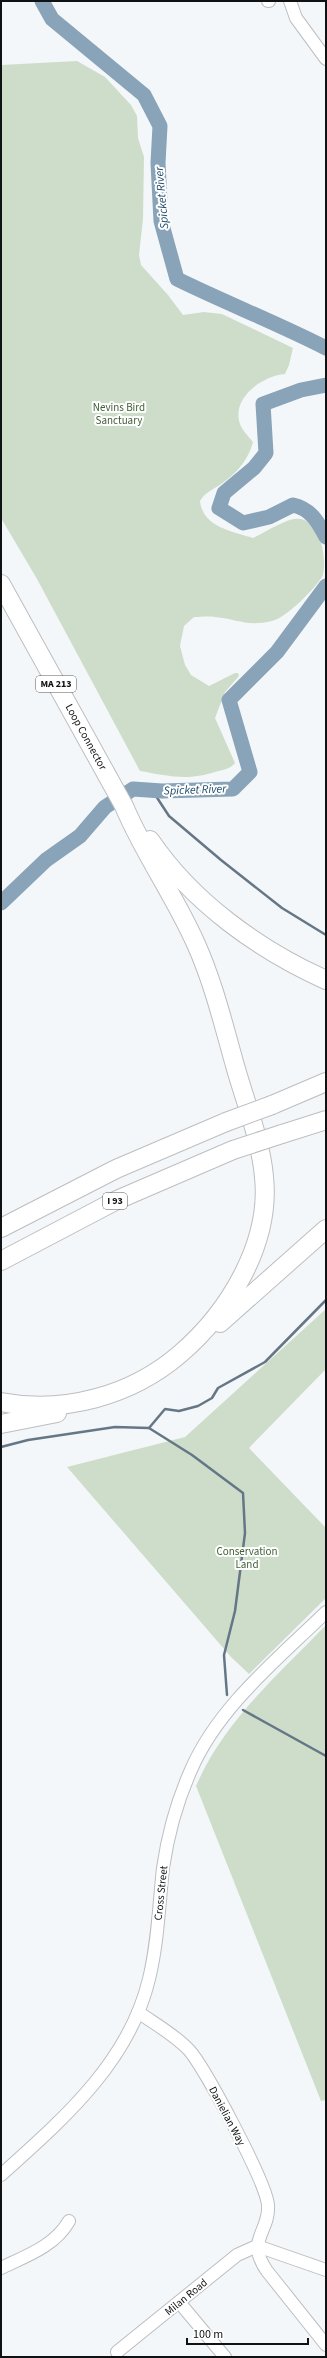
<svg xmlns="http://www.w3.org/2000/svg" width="327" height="2358" viewBox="0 0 327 2358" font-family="'Source Sans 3',sans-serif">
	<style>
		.green { fill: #ceddc9 }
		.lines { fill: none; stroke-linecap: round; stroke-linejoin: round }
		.stream { stroke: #657786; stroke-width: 2.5 }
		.river { stroke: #89a3b8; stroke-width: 15 }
		.minor-casing { stroke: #bcbec0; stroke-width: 14 }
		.highway-casing { stroke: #bcbec0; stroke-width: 20 }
		.minor { stroke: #fff; stroke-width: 12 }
		.highway { stroke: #fff; stroke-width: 18 }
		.highway-bridge-casing { stroke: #bcbec0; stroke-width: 20; stroke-linecap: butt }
		.highway-bridge { stroke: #fff; stroke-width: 18 }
		.labels { text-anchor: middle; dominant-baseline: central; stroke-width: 4; stroke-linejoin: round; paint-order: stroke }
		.shield { fill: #fff; stroke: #585859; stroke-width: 1 }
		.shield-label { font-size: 10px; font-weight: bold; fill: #101112 }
		.park-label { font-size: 11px; fill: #415f36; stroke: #fff }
		.street-label { font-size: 11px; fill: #101112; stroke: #fff }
		.water-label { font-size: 12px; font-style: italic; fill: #1f4c6b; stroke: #fff }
	</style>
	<rect width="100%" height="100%" fill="#f4f7f9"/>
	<g class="green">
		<path d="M77,61L105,77L131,105L137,116L138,138L144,157L143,219L139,255L141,265L168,295L183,315L204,312L222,314L293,348L289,365L285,374C262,376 231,398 240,424C242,430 249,437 253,442C249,458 238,472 224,482C215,489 206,491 200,501C203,527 231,531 253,538C264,533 284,520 295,519C320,516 327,556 323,575C317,587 286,618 272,621C247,627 237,619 215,617C208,616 200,617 194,617L184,626L180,646L185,665L191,675L209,686L235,673H238L239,676L225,692L215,718L235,763C230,769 223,770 215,772C187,781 168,776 140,771L37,579L1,518V65Z"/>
		<path d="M326,1309V1369L249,1448L326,1528V1598L249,1674L231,1657L67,1467L185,1437Z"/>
		<path d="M326,1625V2100L321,2101L196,1786C224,1721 278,1675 326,1625Z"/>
	</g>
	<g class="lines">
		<g class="stream">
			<path d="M152,790L169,816L221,860L282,908L326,935"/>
			<path d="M149,1428L165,1409L179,1411L198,1406L212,1398L218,1388L265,1362L326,1300"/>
			<path d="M1,1447L28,1440L115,1427L149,1428L192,1455L243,1493L245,1533L235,1611L224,1655L227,1695"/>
			<path d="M243,1710L326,1756"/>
		</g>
		<g class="river">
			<path d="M42,1L52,19L144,95L160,126L158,163L161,221L177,279C226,303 277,323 326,348"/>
			<path d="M326,385L301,390L263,404L266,453L254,468L224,493L219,508L243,523L269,517L293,505C311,509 318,522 326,537"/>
			<path d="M1,903L46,860L80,836L105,807L133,789L162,791L233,789L250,772L229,700L277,652L326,586"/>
		</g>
		<defs>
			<g id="minor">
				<path d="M268,1H269"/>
				<path d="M290,1L296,18L326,59"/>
				<path d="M138,2012C155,2024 175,2035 189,2050C205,2068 266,2182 268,2205C270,2232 245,2240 267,2271L326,2345"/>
				<path d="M1,2175C62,2120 129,2063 149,1979C158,1942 159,1905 163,1868C168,1834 177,1801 191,1770C218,1707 278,1659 326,1612"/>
				<path d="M257,2246L326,2270"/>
				<path d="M1,2268C26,2256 55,2246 69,2221"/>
				<path d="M179,2302L225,2357"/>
				<path d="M117,2352L237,2255L257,2246"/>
			</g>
			<g id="highway">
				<path d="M1,584L124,806C144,854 175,896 196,944C214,984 224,1027 236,1069C246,1104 261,1141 264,1177C271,1243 229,1312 180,1354C131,1396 64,1414 1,1402"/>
				<path d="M150,840C192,902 259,950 326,980"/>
				<path d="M272,1105L326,1082"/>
				<path d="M282,1134L326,1120"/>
				<path d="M1,1228L116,1169L226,1122"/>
				<path d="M1,1261L117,1200L233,1150"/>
				<path d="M220,1323L326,1229"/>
				<path d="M1,1424L57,1413"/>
			</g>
		</defs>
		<use href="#minor" class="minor-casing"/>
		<use href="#highway" class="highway-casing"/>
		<use href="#minor" class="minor"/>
		<use href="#highway" class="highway"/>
		<defs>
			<g id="highway-bridge">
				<path d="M226,1122L272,1105"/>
				<path d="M233,1150L282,1134"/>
			</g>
		</defs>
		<use href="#highway-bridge" class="highway-bridge-casing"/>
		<use href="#highway-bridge" class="highway-bridge"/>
	</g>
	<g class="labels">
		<g class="shield">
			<rect x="36" y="676" width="40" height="16" rx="3"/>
			<rect x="103" y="1193" width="24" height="16" rx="3"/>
		</g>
		<g class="shield-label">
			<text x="56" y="684">MA 213</text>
			<text x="115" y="1201">I 93</text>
		</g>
		<g class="park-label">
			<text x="119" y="407">Nevins Bird<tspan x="119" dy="13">Sanctuary</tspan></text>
			<text x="247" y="1551">Conservation<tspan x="247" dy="13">Land</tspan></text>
		</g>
		<g class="street-label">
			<text transform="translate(86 737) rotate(61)">Loop Connector</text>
			<text transform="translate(161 1893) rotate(-84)">Cross Street</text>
			<text transform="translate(227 2116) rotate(62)">Danielian Way</text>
			<text transform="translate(186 2297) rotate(-39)">Milan Road</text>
		</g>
		<g class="water-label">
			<text transform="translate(162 198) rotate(-95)">Spicket River</text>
			<text transform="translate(195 790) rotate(-2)">Spicket River</text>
		</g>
	</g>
	<rect width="327" height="2358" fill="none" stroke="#101112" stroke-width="4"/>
	<path d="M187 2338v6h121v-6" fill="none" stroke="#101112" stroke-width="2"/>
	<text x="193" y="2338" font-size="12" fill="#101112" stroke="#ffffff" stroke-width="3" paint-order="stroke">100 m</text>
</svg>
